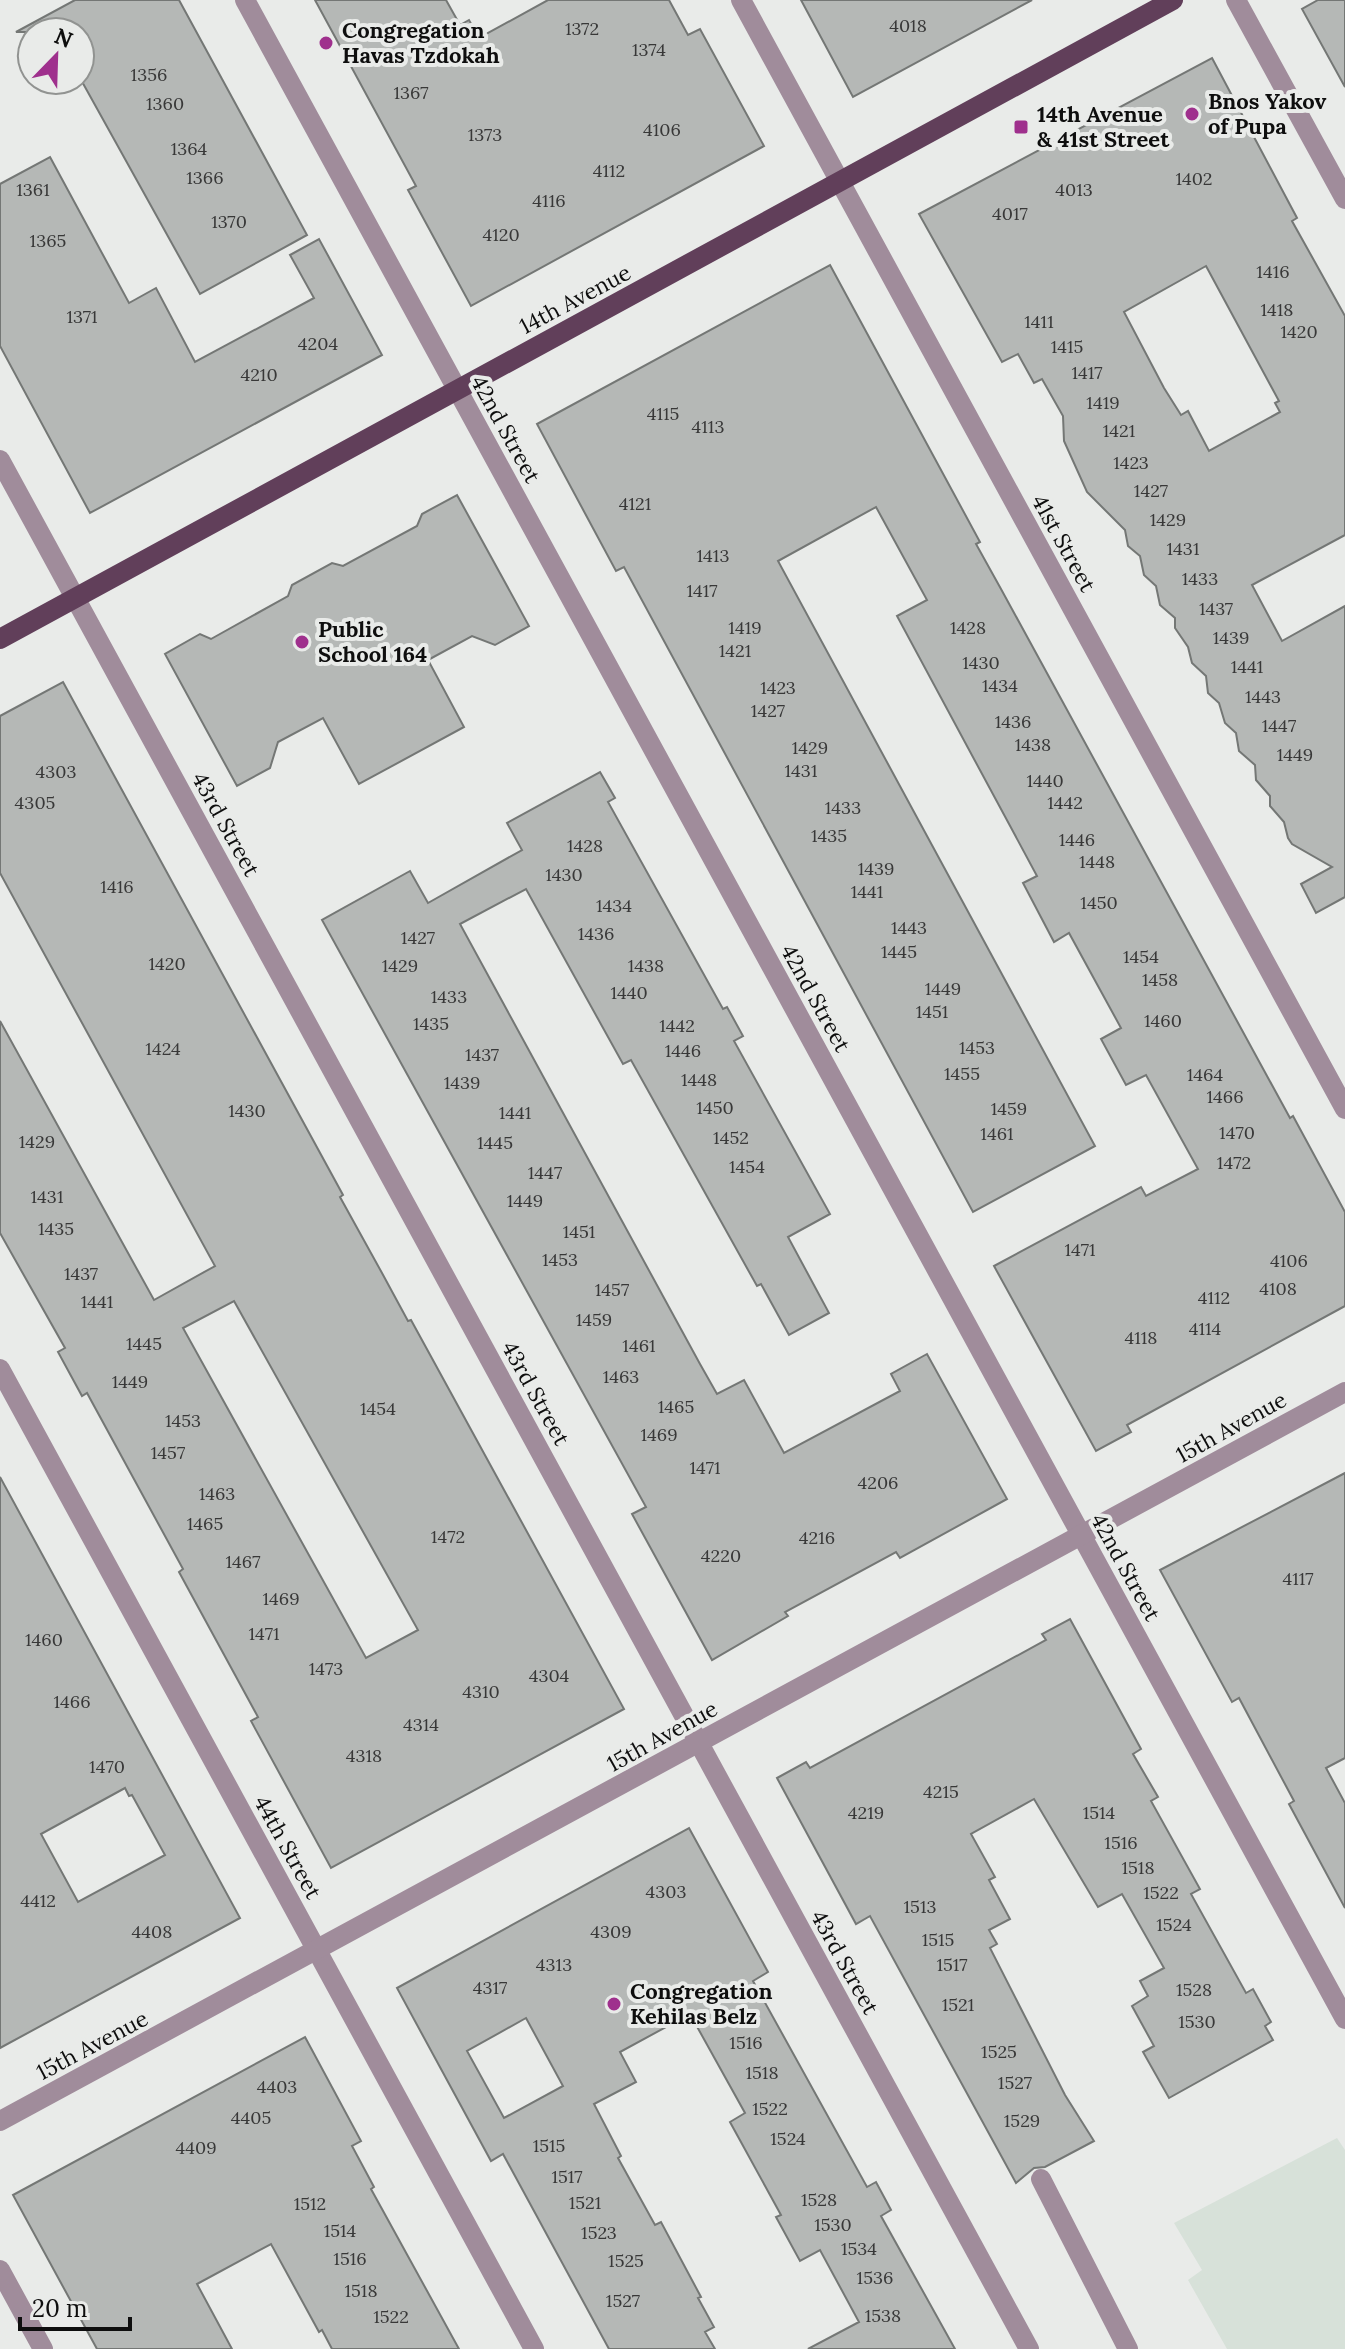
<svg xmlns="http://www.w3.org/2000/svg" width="1345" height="2349" viewBox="0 0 1345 2349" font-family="Lora,serif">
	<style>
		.built { fill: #d7e1d9 }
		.building { fill: #b5b8b6; stroke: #747775; stroke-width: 2; fill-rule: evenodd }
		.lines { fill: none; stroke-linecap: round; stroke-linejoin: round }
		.minor { stroke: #a08c9b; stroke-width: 20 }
		.major { stroke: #613f5a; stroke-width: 20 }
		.poi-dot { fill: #9f308d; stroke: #e9ebe9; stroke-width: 3 }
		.labels { text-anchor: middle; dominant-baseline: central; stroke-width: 8; stroke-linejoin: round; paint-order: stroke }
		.number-label { font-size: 18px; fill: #383838 }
		.poi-label { font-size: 22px; font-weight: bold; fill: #0e0e0e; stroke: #e9ebe9; text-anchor: start }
		.street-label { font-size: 22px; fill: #0e0e0e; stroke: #e9ebe9 }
	</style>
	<rect width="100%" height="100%" fill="#e9ebe9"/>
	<path class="built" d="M1337,2138L1345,2150V2349H1227L1188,2280L1202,2270L1174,2223Z"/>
	<g class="building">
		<path d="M75,0H179L307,235L200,294L80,78V32H16Z"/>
		<path d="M315,0H446L460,25L469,20L479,38L548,0H669L688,35L700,29L764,146L471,306L408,190L416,186Z"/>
		<path d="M801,0H1032L853,97Z"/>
		<path d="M1318,0H1345V87L1302,9Z"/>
		<path d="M1212,58L1297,218L1292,221L1345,316V535L1252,585L1282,641L1345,606V897L1316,913L1301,884L1332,867L1292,844L1288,838L1284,822L1270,806V796L1256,780L1255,765L1239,751L1236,733L1225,723L1219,703L1208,693L1206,676L1192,663L1188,647L1175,628V618L1160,605L1156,586L1144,575L1140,556L1128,546L1125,530L1087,492L1064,441L1063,416L1042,379L1034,383L1018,354L1002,362L919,214ZM1206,266L1279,401L1275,403L1280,412L1209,451L1188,411L1181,415L1164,388L1124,312Z"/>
		<path d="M50,157L129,303L156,288L195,362L314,298L290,255L319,239L382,355L90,513L0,346V184Z"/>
		<path d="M830,265L980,542L976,544L1001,589L1290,1118L1293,1116L1345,1212V1306L1127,1425L1131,1432L1096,1451L994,1266L1141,1187L1146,1196L1198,1169L1146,1075L1126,1085L1101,1039L1121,1028L1069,933L1054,942L1023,883L1037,876L897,616L927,600L876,507L778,561L1095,1146L973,1212L624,567L616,571L537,424Z"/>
		<path d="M457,495L529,626L495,645L472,636L428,660L464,727L359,784L323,718L278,742L270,768L237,786L165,654L200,634L211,639L288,596L292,585L332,563L343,566L417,526L422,514Z"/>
		<path d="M63,682L343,1195L340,1197L382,1273L408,1321L411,1320L624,1709L331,1868L251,1721L258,1717L179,1572L183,1569L87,1393L82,1396L58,1352L65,1348L0,1233V1021L154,1300L215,1266L0,873V716ZM234,1301L418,1630L366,1658L183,1328Z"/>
		<path d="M600,772L615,798L608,802L723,1009L727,1007L743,1036L734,1041L830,1214L788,1237L829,1313L789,1335L761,1284L757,1286L631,1060L623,1064L526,889L460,924L700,1364L717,1394L744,1380L784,1453L900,1391L891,1374L927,1354L1007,1499L900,1558L896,1552L785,1612L788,1616L712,1660L632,1514L646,1507L322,920L410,871L428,903L522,850L507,823Z"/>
		<path d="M1345,1473V1758L1326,1768L1345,1803V1908L1289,1804L1294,1801L1239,1698L1232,1702L1160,1570Z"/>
		<path d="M0,1477L240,1918L0,2048ZM125,1788L129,1796L132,1795L165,1855L78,1902L41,1834Z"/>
		<path d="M1070,1619L1141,1749L1133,1754L1158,1797L1151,1801L1200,1889L1191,1894L1246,1993L1253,1989L1271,2022L1265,2026L1273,2040L1169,2098L1143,2052L1154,2046L1132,2006L1148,1996L1140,1981L1164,1968L1122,1894L1098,1907L1034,1799L971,1834L995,1877L989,1880L1010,1919L989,1930L997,1944L990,1948L1065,2095L1094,2141L1045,2167L1034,2168L1016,2183L870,1916L856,1924L777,1778L806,1762L810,1768L1046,1640L1042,1634Z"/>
		<path d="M689,1828L768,1972L753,1981L867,2187L876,2182L891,2210L881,2216L955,2349H808L859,2322L820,2250L800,2261L776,2217L781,2215L730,2122L745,2113L690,2014L620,2052L636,2082L594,2104L621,2156L618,2158L655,2225L661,2222L701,2297L698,2298L714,2327L705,2332L715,2349H609L503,2154L491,2161L397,1988ZM526,2018L563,2086L504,2118L467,2051Z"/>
		<path d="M305,2037L361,2141L352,2146L374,2187L371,2189L459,2349H332L322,2330L319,2332L271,2244L197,2284L232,2349H97L13,2195Z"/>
	</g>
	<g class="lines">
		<g class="minor">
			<path d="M245,0L1345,2019"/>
			<path d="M741,0L1345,1109"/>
			<path d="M1236,0L1345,199"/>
			<path d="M0,460L1029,2349"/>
			<path d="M0,1369L534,2349"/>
			<path d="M0,2121L1345,1392"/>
			<path d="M1041,2179L1128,2349"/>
			<path d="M0,2270L43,2349"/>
		</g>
		<path class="major" d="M0,639L1173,0"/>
	</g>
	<g class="poi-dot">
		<circle cx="326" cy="43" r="8"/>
		<circle cx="1192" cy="114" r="8"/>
		<rect x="1013" y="119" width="16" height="16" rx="4"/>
		<circle cx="302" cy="642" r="8"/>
		<circle cx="614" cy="2004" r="8"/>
	</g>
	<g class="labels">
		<g class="number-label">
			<text x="908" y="25">4018</text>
			<text x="582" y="28">1372</text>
			<text x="649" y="49">1374</text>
			<text x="149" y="74">1356</text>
			<text x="411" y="92">1367</text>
			<text x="165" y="103">1360</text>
			<text x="662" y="129">4106</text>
			<text x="485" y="134">1373</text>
			<text x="189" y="148">1364</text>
			<text x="609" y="170">4112</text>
			<text x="205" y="177">1366</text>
			<text x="1194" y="178">1402</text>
			<text x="33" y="189">1361</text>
			<text x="1074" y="189">4013</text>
			<text x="549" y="200">4116</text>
			<text x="1010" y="213">4017</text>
			<text x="229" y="221">1370</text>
			<text x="501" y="234">4120</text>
			<text x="48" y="240">1365</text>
			<text x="1273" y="271">1416</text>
			<text x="1277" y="309">1418</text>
			<text x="82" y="316">1371</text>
			<text x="1039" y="321">1411</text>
			<text x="1299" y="331">1420</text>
			<text x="318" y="343">4204</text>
			<text x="1067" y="346">1415</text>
			<text x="1087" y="372">1417</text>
			<text x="259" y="374">4210</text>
			<text x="1103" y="402">1419</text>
			<text x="663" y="413">4115</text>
			<text x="708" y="426">4113</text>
			<text x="1119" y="430">1421</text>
			<text x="1131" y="462">1423</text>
			<text x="1151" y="490">1427</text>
			<text x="635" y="503">4121</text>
			<text x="1168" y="519">1429</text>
			<text x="1183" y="548">1431</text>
			<text x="713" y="555">1413</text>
			<text x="1200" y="578">1433</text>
			<text x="702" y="590">1417</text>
			<text x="1216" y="608">1437</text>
			<text x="745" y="627">1419</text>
			<text x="968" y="627">1428</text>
			<text x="1231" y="637">1439</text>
			<text x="735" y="650">1421</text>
			<text x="981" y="662">1430</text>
			<text x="1247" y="666">1441</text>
			<text x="1000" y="685">1434</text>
			<text x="778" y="687">1423</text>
			<text x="1263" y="696">1443</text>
			<text x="768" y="710">1427</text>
			<text x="1013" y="721">1436</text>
			<text x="1279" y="725">1447</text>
			<text x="1033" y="744">1438</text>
			<text x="810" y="747">1429</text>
			<text x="1295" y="754">1449</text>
			<text x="801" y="770">1431</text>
			<text x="56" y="771">4303</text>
			<text x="1045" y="780">1440</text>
			<text x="35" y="802">4305</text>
			<text x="1065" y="802">1442</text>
			<text x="843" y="807">1433</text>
			<text x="829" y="835">1435</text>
			<text x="1077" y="839">1446</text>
			<text x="585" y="845">1428</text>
			<text x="1097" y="861">1448</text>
			<text x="876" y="868">1439</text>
			<text x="564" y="874">1430</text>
			<text x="117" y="886">1416</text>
			<text x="867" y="891">1441</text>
			<text x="1099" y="902">1450</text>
			<text x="614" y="905">1434</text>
			<text x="909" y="927">1443</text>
			<text x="596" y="933">1436</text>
			<text x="418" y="937">1427</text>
			<text x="899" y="951">1445</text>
			<text x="1141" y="956">1454</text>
			<text x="167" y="963">1420</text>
			<text x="400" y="965">1429</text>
			<text x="646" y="965">1438</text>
			<text x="1160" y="979">1458</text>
			<text x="943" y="988">1449</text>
			<text x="629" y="992">1440</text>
			<text x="449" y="996">1433</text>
			<text x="932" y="1011">1451</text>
			<text x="1163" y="1020">1460</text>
			<text x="431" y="1023">1435</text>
			<text x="677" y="1025">1442</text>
			<text x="977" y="1047">1453</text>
			<text x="163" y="1048">1424</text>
			<text x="683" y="1050">1446</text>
			<text x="482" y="1054">1437</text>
			<text x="962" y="1073">1455</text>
			<text x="1205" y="1074">1464</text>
			<text x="699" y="1079">1448</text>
			<text x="462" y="1082">1439</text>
			<text x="1225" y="1096">1466</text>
			<text x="715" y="1107">1450</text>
			<text x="1009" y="1108">1459</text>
			<text x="247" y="1110">1430</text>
			<text x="515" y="1112">1441</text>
			<text x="1237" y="1132">1470</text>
			<text x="997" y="1133">1461</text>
			<text x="731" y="1137">1452</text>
			<text x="37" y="1141">1429</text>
			<text x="495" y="1142">1445</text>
			<text x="1234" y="1162">1472</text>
			<text x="747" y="1166">1454</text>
			<text x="545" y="1172">1447</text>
			<text x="47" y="1196">1431</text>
			<text x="525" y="1200">1449</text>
			<text x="56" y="1228">1435</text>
			<text x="579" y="1231">1451</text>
			<text x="1080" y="1249">1471</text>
			<text x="560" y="1259">1453</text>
			<text x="1289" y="1260">4106</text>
			<text x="81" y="1273">1437</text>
			<text x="1278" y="1288">4108</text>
			<text x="612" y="1289">1457</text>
			<text x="1214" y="1297">4112</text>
			<text x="97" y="1301">1441</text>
			<text x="594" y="1319">1459</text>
			<text x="1205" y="1328">4114</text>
			<text x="1141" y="1337">4118</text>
			<text x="144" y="1343">1445</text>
			<text x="639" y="1345">1461</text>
			<text x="621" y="1376">1463</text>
			<text x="130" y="1381">1449</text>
			<text x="676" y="1406">1465</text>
			<text x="378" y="1408">1454</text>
			<text x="183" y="1420">1453</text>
			<text x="659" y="1434">1469</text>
			<text x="168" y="1452">1457</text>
			<text x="705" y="1467">1471</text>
			<text x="878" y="1482">4206</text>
			<text x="217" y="1493">1463</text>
			<text x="205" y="1523">1465</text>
			<text x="448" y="1536">1472</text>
			<text x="817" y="1537">4216</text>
			<text x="721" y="1555">4220</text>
			<text x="243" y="1561">1467</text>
			<text x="1298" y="1578">4117</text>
			<text x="281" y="1598">1469</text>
			<text x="264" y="1633">1471</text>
			<text x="44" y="1639">1460</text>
			<text x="326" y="1668">1473</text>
			<text x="549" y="1675">4304</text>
			<text x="481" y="1691">4310</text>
			<text x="72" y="1701">1466</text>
			<text x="421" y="1724">4314</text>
			<text x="364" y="1755">4318</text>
			<text x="107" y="1766">1470</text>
			<text x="941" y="1791">4215</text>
			<text x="866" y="1812">4219</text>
			<text x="1099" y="1812">1514</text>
			<text x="1121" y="1842">1516</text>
			<text x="1138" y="1867">1518</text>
			<text x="666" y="1891">4303</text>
			<text x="1161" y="1892">1522</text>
			<text x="38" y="1900">4412</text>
			<text x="920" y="1906">1513</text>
			<text x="1174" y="1924">1524</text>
			<text x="152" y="1931">4408</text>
			<text x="611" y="1931">4309</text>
			<text x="938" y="1939">1515</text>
			<text x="554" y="1964">4313</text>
			<text x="952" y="1964">1517</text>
			<text x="490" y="1987">4317</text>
			<text x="1194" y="1989">1528</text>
			<text x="958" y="2004">1521</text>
			<text x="1197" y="2021">1530</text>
			<text x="746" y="2042">1516</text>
			<text x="999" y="2051">1525</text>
			<text x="762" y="2072">1518</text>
			<text x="1015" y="2082">1527</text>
			<text x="277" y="2086">4403</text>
			<text x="770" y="2108">1522</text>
			<text x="251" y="2117">4405</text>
			<text x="1022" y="2120">1529</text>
			<text x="788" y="2138">1524</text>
			<text x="549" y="2145">1515</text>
			<text x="196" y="2147">4409</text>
			<text x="567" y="2176">1517</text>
			<text x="819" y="2199">1528</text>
			<text x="585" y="2202">1521</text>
			<text x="310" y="2203">1512</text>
			<text x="833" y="2224">1530</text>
			<text x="340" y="2230">1514</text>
			<text x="599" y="2232">1523</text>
			<text x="859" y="2248">1534</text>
			<text x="350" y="2258">1516</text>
			<text x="626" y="2260">1525</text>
			<text x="875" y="2277">1536</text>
			<text x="361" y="2290">1518</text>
			<text x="623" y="2300">1527</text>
			<text x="883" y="2315">1538</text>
			<text x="391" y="2316">1522</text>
		</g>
		<g class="poi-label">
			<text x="342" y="30">Congregation<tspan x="342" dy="25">Havas Tzdokah</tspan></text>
			<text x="1208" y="101">Bnos Yakov<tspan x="1208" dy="25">of Pupa</tspan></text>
			<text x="1037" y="114">14th Avenue<tspan x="1037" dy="25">&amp; 41st Street</tspan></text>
			<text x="318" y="629">Public<tspan x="318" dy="25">School 164</tspan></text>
			<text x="630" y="1991">Congregation<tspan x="630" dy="25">Kehilas Belz</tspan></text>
		</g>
		<g class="street-label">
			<text transform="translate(575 299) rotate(-28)">14th Avenue</text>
			<text transform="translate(506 429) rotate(61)">42nd Street</text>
			<text transform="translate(1064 543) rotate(61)">41st Street</text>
			<text transform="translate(226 824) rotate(61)">43rd Street</text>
			<text transform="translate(816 998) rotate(61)">42nd Street</text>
			<text transform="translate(536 1393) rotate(61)">43rd Street</text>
			<text transform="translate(1231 1427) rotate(-29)">15th Avenue</text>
			<text transform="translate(1126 1567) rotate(61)">42nd Street</text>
			<text transform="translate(662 1736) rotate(-29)">15th Avenue</text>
			<text transform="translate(288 1847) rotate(61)">44th Street</text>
			<text transform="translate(845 1962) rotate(61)">43rd Street</text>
			<text transform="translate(92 2045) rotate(-28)">15th Avenue</text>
		</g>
	</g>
	<g transform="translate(56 56) rotate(23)"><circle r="38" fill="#e9ebe9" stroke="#919391" stroke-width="2"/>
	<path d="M0-6L14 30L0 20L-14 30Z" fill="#9f308d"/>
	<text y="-12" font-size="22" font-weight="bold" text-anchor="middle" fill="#0e0e0e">N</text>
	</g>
	<path d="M20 2317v12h110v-12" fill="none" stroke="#0e0e0e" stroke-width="4"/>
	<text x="32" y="2317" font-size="24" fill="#0e0e0e" stroke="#e9ebe9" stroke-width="6" paint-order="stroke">20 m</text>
</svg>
